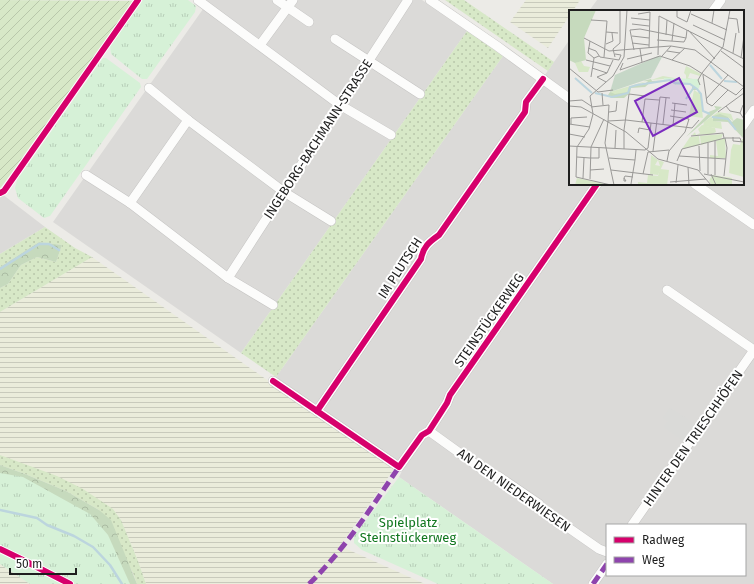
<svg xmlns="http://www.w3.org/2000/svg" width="754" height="584" viewBox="0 0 754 584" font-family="'Fira Sans',sans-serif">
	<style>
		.residential { fill: #dbdad8; fill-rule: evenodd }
		.religious { fill: #dadad8 }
		.farmland { fill: url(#farmland-rules) }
		.grass { fill: url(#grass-dots) }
		.forest { fill: url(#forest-crowns) }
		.park { fill: url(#park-tufts) }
		.garden { fill: url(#garden-furrows) }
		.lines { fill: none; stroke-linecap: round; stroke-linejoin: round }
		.stream { stroke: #bcd5de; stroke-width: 2.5 }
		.minor-casing { stroke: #c5c4c3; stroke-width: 10 }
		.minor { stroke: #fcfcfb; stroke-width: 9 }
		.quiet { stroke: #8e44ad; stroke-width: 5; stroke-dasharray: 10 5; stroke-linecap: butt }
		.cycleway-casing { stroke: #fff; stroke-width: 8 }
		.cycleway { stroke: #d6006c; stroke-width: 6 }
		.labels { text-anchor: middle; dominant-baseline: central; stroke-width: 4; stroke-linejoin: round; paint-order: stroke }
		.street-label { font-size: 13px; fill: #1e1e1e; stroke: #fff }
		.park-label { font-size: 13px; fill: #11771f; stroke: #fff }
		.inset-river { fill: none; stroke: #bcd5de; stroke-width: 2 }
		.inset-road { fill: none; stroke: #9a9997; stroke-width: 1 }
		.view { fill: #7b2cbf; fill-opacity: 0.15; stroke: #7b2cbf; stroke-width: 2 }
		.inset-edge { fill: none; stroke: #1e1e1e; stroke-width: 2 }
	</style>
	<defs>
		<pattern id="farmland-rules" width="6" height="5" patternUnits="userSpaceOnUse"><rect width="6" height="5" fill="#eaecdb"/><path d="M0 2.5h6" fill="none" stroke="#c8cabc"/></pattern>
		<pattern id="grass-dots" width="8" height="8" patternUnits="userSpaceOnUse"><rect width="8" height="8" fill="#d7e8c7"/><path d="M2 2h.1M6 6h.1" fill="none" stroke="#b8c7aa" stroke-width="1.8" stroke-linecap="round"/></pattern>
		<pattern id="forest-crowns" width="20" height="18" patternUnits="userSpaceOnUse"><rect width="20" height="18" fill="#c6dabd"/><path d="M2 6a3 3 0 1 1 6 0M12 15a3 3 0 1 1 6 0" fill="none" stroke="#aabba2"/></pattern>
		<pattern id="park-tufts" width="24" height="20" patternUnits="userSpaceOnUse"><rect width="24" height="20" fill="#d6f1d7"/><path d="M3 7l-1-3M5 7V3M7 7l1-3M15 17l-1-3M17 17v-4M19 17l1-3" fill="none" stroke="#b7ceb8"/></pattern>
		<pattern id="garden-furrows" width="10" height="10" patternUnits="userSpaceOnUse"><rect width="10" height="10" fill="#d7e8c7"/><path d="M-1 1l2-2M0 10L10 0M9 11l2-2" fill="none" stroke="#b8c7aa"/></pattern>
	</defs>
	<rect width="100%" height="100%" fill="#ecebe7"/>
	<g class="residential">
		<path d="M205,0H422L467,31L241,353L53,222L208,2Z"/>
		<path d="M597,0H754V584H553L399,477L405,465L314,405L276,377L503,56L540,82L570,39V184H743V11H589ZM607,525H745V575H607Z"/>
		<path d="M2,194L45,227L0,254V196Z"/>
	</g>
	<path class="religious" d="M670,408L697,425L685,442L664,427L668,421L663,418Z"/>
	<g class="farmland">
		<path d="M526,0H580L573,11H570V15L548,48L510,22Z"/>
		<path d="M92,257L394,469L340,546L425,584H146L138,561L121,520L113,509L0,455V312Z"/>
		<path d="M0,564L30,584H0Z"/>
	</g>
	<g class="grass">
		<path d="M445,0H464L554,62L548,71Z"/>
		<path d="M467,31L503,56L276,377L241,353Z"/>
		<path d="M45,227L75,248L92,257L0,312V288L8,284L21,265L37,257L56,262L62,245L39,242L0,267V254Z"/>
		<path d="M0,455L57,476L83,489L113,509L121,520L138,561L146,584H137L133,573L99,510L66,491L25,474L0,465Z"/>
	</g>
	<g class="forest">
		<path d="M39,242L62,245L56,262L37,257L21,265L8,284L0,288V267Z"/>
		<path d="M0,465L25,474L66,491L99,510L111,520L137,584H118L0,487Z"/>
	</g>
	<g class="park">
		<path d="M143,0H188L196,6L195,12L147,79H142L111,54L110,46Z"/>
		<path d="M103,58H106L140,83L141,87L50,216L44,218L18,198L15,188L17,180Z"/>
		<path d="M0,473L23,477L90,514L108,535L130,584H30L0,564Z"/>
		<path d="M399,477L553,584H438L362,550L354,543V536Z"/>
	</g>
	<path class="garden" d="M0,0L133,1L5,182L0,188Z"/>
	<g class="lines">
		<g class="stream">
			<path d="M0,269L39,244H49L59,250"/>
			<path d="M0,510L37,518L47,525L74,536L93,547L110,565L122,584"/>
		</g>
		<defs>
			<g id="minor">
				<path d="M198,0L340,105L391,135"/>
				<path d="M277,0L309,22"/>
				<path d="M430,0L497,46L570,99"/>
				<path d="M713,11L721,0"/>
				<path d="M335,39L420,94"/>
				<path d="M260,45L293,0"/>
				<path d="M149,88L188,120L284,192L331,221"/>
				<path d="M743,126L754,110"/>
				<path d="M86,175L130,203L228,278L273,305"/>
				<path d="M695,184L754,225"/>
				<path d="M130,203L188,120"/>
				<path d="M228,278L408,0"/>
				<path d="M667,290L754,350"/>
				<path d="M273,381L399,467L422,435L429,431L447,403L450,395L597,184"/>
				<path d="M317,411L421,259C423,247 429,242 439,235L525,112L526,102L543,79"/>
				<path d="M429,431L490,475L498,476L539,504L543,510L599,549L607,552"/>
				<path d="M632,525L754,350"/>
				<path d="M593,584L607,564"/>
			</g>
		</defs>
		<use href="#minor" class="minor-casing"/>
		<use href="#minor" class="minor"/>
		<g class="quiet">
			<path d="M309,584C345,549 371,508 399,467"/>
			<path d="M593,584L607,564"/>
		</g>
		<defs>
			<g id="cycleway">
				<path d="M0,193L4,191L138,0"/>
				<path d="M273,381L399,467L422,435L429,431L447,403L450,395L597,184"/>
				<path d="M317,411L421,259C423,247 429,242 439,235L525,112L526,102L543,79"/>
				<path d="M0,549L27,562L70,584"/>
			</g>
		</defs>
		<use href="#cycleway" class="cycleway-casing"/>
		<use href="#cycleway" class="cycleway"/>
	</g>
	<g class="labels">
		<g class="street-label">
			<text transform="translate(318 139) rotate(-57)">INGEBORG-BACHMANN-STRASSE</text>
			<text transform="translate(400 268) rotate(-57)">IM PLUTSCH</text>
			<text transform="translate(489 320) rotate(-55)">STEINSTÜCKERWEG</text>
			<text transform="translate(693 438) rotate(-55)">HINTER DEN TRIESCHHÖFEN</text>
			<text transform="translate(514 490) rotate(35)">AN DEN NIEDERWIESEN</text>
		</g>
		<g class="park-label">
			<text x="408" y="522">Spielplatz<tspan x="408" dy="15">Steinstückerweg</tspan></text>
		</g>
	</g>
	<g transform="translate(569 10)">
		<rect width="175" height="175" fill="#ecebe7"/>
		<path d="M12,51L15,56L21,57L19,62H10L6,53ZM117,56L132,64L131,66L121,63L119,68L128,70L122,74L95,69L82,70L94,66L117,70V65L115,63ZM81,70L60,78V82L44,85L41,82ZM149,102L162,104L165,112L159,107L145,106L143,108L146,111L152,112L153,119L134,116L135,112ZM82,145L89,150L86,155L91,156L89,150L95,152L89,165L81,164ZM143,165L163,168V175H143L140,171Z" fill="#d7e8c7"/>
		<path d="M0,0H27L15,28L17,50L6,53L0,50ZM82,69L83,71L100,70L123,75L132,83L133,99L137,103L147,99L145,96L153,97L117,127L139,104L133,100L129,80H124L117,90L123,80V75H107L100,71L82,72L76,77L62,78L61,83L55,88H42L39,85L41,82L46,84L59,82L60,77L77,73L79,71H74ZM151,104L159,107L163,112L168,108L175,110L174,128L159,112L144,111V106Z" fill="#c6dabd"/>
		<path d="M89,46L93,47L82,68L41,82L46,65Z" fill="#c6d7c7"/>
		<path d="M95,68L130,69L131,75L129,80L122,75H107L100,70L94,71Z" fill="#d6f1d7"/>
		<path d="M125,80L131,84L134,108L120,106ZM133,115L146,118L147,122L143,124V122V124L123,125L126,122L127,125L131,123L129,119ZM154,124L152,129L132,135L131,126ZM130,126L131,135L113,139L121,127ZM156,128L157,148H141V145L149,146L147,131ZM173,129H175V167L160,163L162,140L164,134L171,135ZM91,159L100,160L98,175H69V172L78,173L79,165L89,166ZM8,168L41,175H6Z" fill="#d7e8c7"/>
		<path class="inset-river" d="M141,55L153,69M6,68L23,83M155,71L168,72M26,83L43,87L59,83L61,77L68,75L101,70L106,73L121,74L128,79L132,84L134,101L141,104M117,89L125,77M143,107L159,109L167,120"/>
		<path class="inset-road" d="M108,0V7L118,12L122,0M69,4L81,2L80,38M122,4L158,20M62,8L81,10M159,8L168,9L170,23M22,10L38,11L35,47M143,13L145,0M63,14L80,16M124,15L156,30M119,20L146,49M37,22L49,23M97,25L98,10M63,26L80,28M15,28L40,41L88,37M88,30L115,32L117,28M21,31L19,43L25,48M103,31L105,13M63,33L80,35M37,34L44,31L43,23M88,37L102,36L126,40L175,77M19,38L27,41L31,47L50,50L52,45L46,44M71,39L73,52M65,40L61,20L71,19L117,28L118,20M98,41L111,43M152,41L175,58M164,43L167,23M89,45L90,6L175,49M93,46L102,36M46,47L44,39L51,33V0M172,48L175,26M58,49L83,43M17,50L41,56M103,50L116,38M54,53L51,60L91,46L121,56L167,85L175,77M0,58L29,82L44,80M23,58L38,63M134,65L138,93L143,96L159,80M22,67L25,48L30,46M37,72L28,67L38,63L44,50M131,75L129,70L133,63L154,37L161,0M33,83L34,95M137,89L159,65M0,91L13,90L22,96M103,93L118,95M174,95L171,103L175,109M0,96L12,97L57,122L89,149L129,160L142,175M157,96L161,101L171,103M22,97L40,95L39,111L57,110L123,118L130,110M102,100L117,102M40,102L47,101L48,91M149,102L175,83M24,104L21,86L44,66L55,47L58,0M39,111L36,133L45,175M73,112L76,89L90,90M0,114L21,117M2,114V108L18,107M94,114L97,88M104,116L106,93M69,123L70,118L81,120M0,124L16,127M122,126L154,123L155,128M164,127V131L175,132M0,136L76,140L79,138L82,113M130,136L131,161M46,138L47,120M55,139V120L60,84L76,86M84,141L91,87L101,88M110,146L157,149M8,147L21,148M21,148H30V138M40,148L66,150L67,140M98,151L100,141L116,122L120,109L101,106M108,151L113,139L156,128H171L172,131M119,157L120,175M21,160L35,159M42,160L84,165M74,164L79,142L100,140M135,164L175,172M139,164V133M142,164L147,175M146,165V131M155,166L158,138L156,128M7,167L8,137L20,119L24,104M7,167L42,175M14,168L15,148M55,168L57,171H55V168L56,166L64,167M21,169L22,137L35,109M101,172L137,169M107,173L109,155M62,174L66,150"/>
		<path class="view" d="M110,68L128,102L84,126L66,91Z"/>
		<rect width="175" height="175" class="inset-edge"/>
	</g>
	<rect x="606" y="524" width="140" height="52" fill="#ffffff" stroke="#a5a5a5"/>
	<rect x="614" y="537" width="20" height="6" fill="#d6006c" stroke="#a5a5a5"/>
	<text x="642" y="544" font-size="12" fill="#1e1e1e">Radweg</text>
	<rect x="614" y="557" width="20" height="6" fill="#8e44ad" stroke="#a5a5a5"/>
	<text x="642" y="564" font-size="12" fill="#1e1e1e">Weg</text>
	<path d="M10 568v6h66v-6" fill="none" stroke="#1e1e1e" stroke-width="2"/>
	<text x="16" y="568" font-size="12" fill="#1e1e1e" stroke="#ffffff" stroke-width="3" paint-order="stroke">50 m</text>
</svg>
